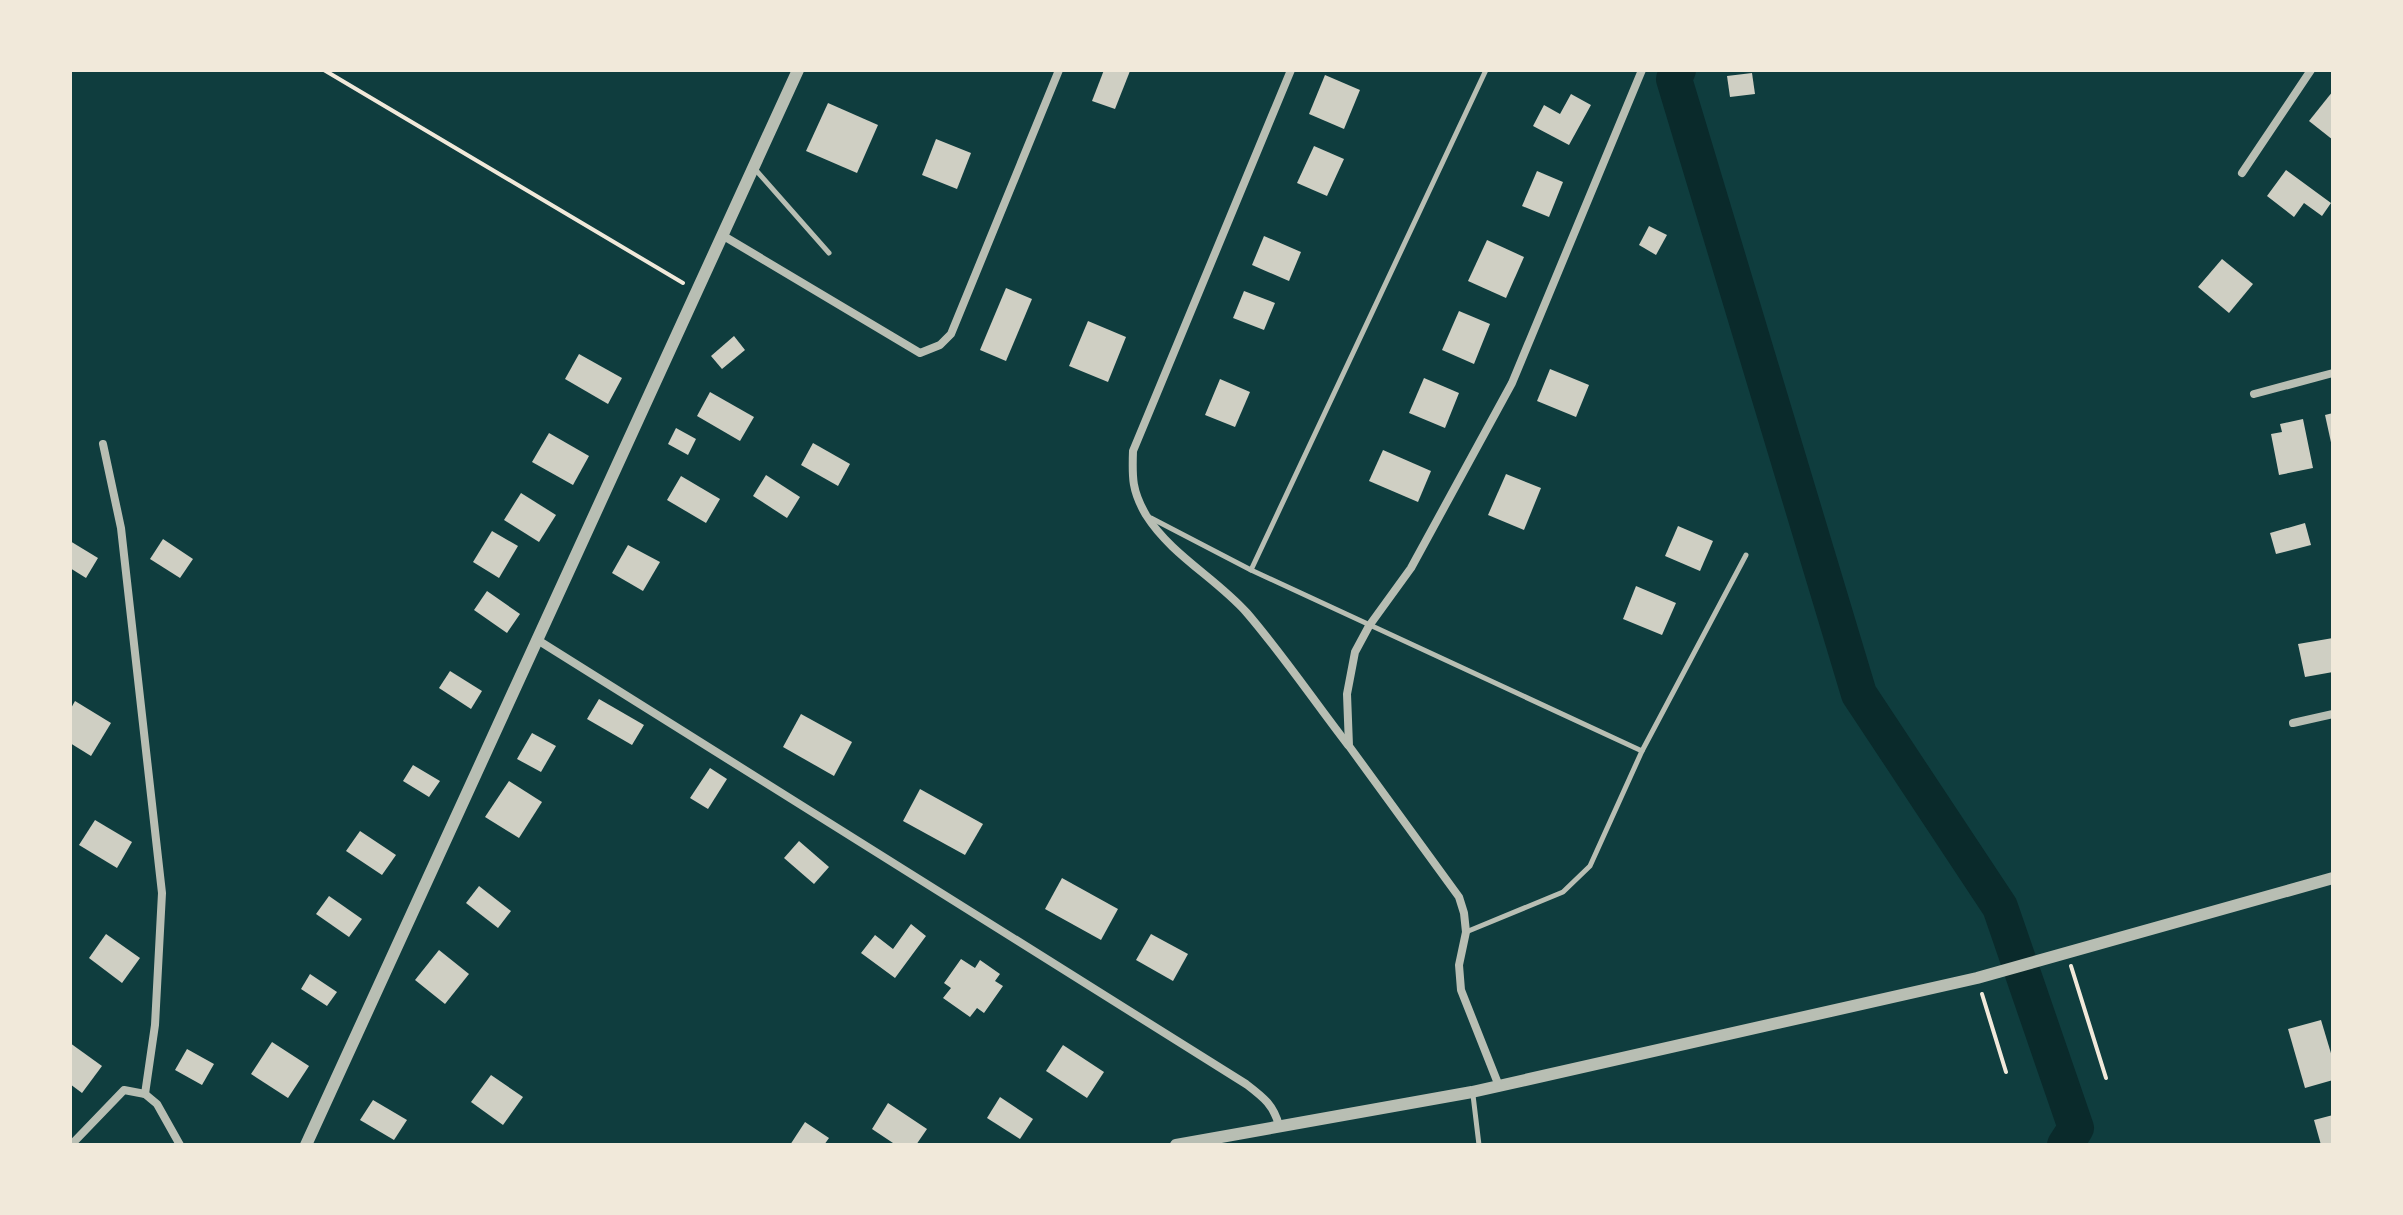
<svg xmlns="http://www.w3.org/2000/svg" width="2403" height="1215" viewBox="0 0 2403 1215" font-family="'Work Sans',sans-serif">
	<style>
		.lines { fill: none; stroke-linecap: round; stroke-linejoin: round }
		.stream { stroke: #0a2a2b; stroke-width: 6 }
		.river { stroke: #0a2a2b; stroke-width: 36 }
		.building { fill: #cfcfc3 }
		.path { stroke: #f1e9da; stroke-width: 4 }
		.service { stroke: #b8beb3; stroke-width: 5 }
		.minor { stroke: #b8beb3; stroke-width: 8 }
		.tertiary { stroke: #b8beb3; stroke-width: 12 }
	</style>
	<rect width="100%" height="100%" fill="#0f3d3e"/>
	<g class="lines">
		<path class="stream" d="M2076,1128L2082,1145"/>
		<path class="river" d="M1678,70L1674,79L1859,694L2000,907L2076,1128L2065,1145"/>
	</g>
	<g class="building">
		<path d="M1104,70L1130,71L1115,109L1092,101Z"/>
		<path d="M1752,73L1755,94L1730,97L1727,76Z"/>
		<path d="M1325,75L1360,90L1344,129L1309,114Z"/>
		<path d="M2333,91V140L2309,121Z"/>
		<path d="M1571,94L1591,105L1569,145L1533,126L1544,105L1560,114Z"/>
		<path d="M828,103L878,125L857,173L806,151Z"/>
		<path d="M936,139L971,153L957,189L922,175Z"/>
		<path d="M1314,146L1344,159L1327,196L1297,183Z"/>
		<path d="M2286,170L2331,203L2322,216L2304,203L2294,217L2267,196Z"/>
		<path d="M1537,171L1563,182L1549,217L1522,206Z"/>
		<path d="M1649,226L1667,235L1656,255L1639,245Z"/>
		<path d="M1264,236L1301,252L1289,281L1252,265Z"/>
		<path d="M1487,240L1524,257L1506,298L1468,281Z"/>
		<path d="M2222,259L2253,284L2229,313L2198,287Z"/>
		<path d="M1006,288L1032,299L1006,361L980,350Z"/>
		<path d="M1244,291L1275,303L1264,330L1233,318Z"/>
		<path d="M1459,311L1490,324L1474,364L1442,350Z"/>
		<path d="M1088,321L1126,337L1108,382L1069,366Z"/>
		<path d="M734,336L745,350L722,369L711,356Z"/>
		<path d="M579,354L622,378L608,404L565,379Z"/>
		<path d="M1550,369L1589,385L1576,417L1537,401Z"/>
		<path d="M1424,378L1459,393L1445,428L1409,413Z"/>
		<path d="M1220,379L1250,392L1235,427L1205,415Z"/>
		<path d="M710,392L754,417L740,441L697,416Z"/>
		<path d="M2333,413V446L2332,447L2325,415Z"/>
		<path d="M2303,419L2313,468L2279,475L2271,434L2282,432L2280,424Z"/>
		<path d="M676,428L696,439L688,455L668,444Z"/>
		<path d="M549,433L589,456L573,485L532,462Z"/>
		<path d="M813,443L850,464L838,486L801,465Z"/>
		<path d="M1383,450L1431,471L1418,502L1369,481Z"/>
		<path d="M1506,474L1541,488L1524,530L1488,515Z"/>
		<path d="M766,475L800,497L787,518L753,496Z"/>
		<path d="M681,476L720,499L706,523L667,500Z"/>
		<path d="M521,493L556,515L539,542L504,520Z"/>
		<path d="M2305,523L2311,545L2276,554L2270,533Z"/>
		<path d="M1678,526L1713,541L1700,571L1665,556Z"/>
		<path d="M492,531L518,546L499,578L473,562Z"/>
		<path d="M163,539L193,559L180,578L150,559Z"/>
		<path d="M70,541L98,558L86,578L70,568Z"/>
		<path d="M628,545L660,562L643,591L612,573Z"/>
		<path d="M1636,586L1676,603L1662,635L1623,619Z"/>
		<path d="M487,591L520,614L507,633L474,610Z"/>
		<path d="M2333,638V672L2305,677L2298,644Z"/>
		<path d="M450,671L482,691L471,709L439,688Z"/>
		<path d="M599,699L644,725L632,745L587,719Z"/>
		<path d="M75,701L111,723L91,756L70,743V710Z"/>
		<path d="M801,714L852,742L834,776L783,747Z"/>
		<path d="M532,733L556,746L541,772L517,759Z"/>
		<path d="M413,765L440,781L429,797L403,781Z"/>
		<path d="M710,768L727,779L708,809L690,798Z"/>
		<path d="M509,781L542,802L519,838L485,817Z"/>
		<path d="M920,789L983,824L965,855L903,821Z"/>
		<path d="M95,820L132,842L117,868L79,845Z"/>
		<path d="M360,831L396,855L382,875L346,851Z"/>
		<path d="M799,841L829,867L814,884L784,858Z"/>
		<path d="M1062,878L1118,909L1101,940L1045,909Z"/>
		<path d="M479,886L511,911L498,928L466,903Z"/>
		<path d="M329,896L362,919L349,937L316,914Z"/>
		<path d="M911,924L926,936L895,978L861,953L875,935L893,949Z"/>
		<path d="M106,934L140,958L122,983L89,958Z"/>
		<path d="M1151,934L1188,954L1173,981L1136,960Z"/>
		<path d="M439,950L469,974L445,1004L415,980Z"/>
		<path d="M961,959L975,968L980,960L1000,974L995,981L1003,986L984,1013L977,1008L970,1017L943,998L951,988L944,983Z"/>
		<path d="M310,974L337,992L327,1006L301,989Z"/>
		<path d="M2321,1020L2333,1060V1080L2305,1088L2288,1029Z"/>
		<path d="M272,1042L309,1066L288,1098L251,1074Z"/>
		<path d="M70,1043L102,1066L82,1093L70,1084Z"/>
		<path d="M1063,1045L1104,1072L1087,1098L1046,1071Z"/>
		<path d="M187,1049L214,1064L202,1085L175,1070Z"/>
		<path d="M491,1075L523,1097L503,1125L471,1102Z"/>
		<path d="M1000,1097L1033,1119L1020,1139L987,1118Z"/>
		<path d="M373,1100L407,1120L394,1140L360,1120Z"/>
		<path d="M888,1103L927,1129L916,1145H896L872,1129Z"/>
		<path d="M2333,1115V1145H2321L2314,1120Z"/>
		<path d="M805,1122L829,1138L824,1145H790Z"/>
	</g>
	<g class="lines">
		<g class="path">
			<path d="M324,70L683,283"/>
			<path d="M2071,966L2106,1078"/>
			<path d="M1982,994L2006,1072"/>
		</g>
		<g class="service">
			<path d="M754,168L829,253"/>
			<path d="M1151,518L1251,570L1642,751L1590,866L1563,892L1466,932"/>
			<path d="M1251,570L1486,70"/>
			<path d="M1642,751L1746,555"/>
			<path d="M1473,1095L1479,1145"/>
		</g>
		<g class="minor">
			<path d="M1291,70L1133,451C1132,478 1132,491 1146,515C1171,555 1216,578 1247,613C1283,655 1314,701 1348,745"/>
			<path d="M2242,173L2311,70"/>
			<path d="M722,235L920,353L940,345L951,334L1059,70"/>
			<path d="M2254,394L2333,373"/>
			<path d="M103,444L121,528L162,893L155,1025L145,1094"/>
			<path d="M536,639L1246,1084C1263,1097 1274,1105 1279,1126"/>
			<path d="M2293,723L2333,714"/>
			<path d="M1499,1086L1461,990L1459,965L1466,932L1464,913L1459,897L1349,746L1347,694L1355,652L1369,626L1411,568L1512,383L1642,70"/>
			<path d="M71,1145L124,1090L145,1094L157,1104L180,1145"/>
		</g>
		<g class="tertiary">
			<path d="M306,1145L798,70"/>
			<path d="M1176,1145L1472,1092L1977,978L2333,878"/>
		</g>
	</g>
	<rect width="2403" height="1215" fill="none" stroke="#f1e9da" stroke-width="144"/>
</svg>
